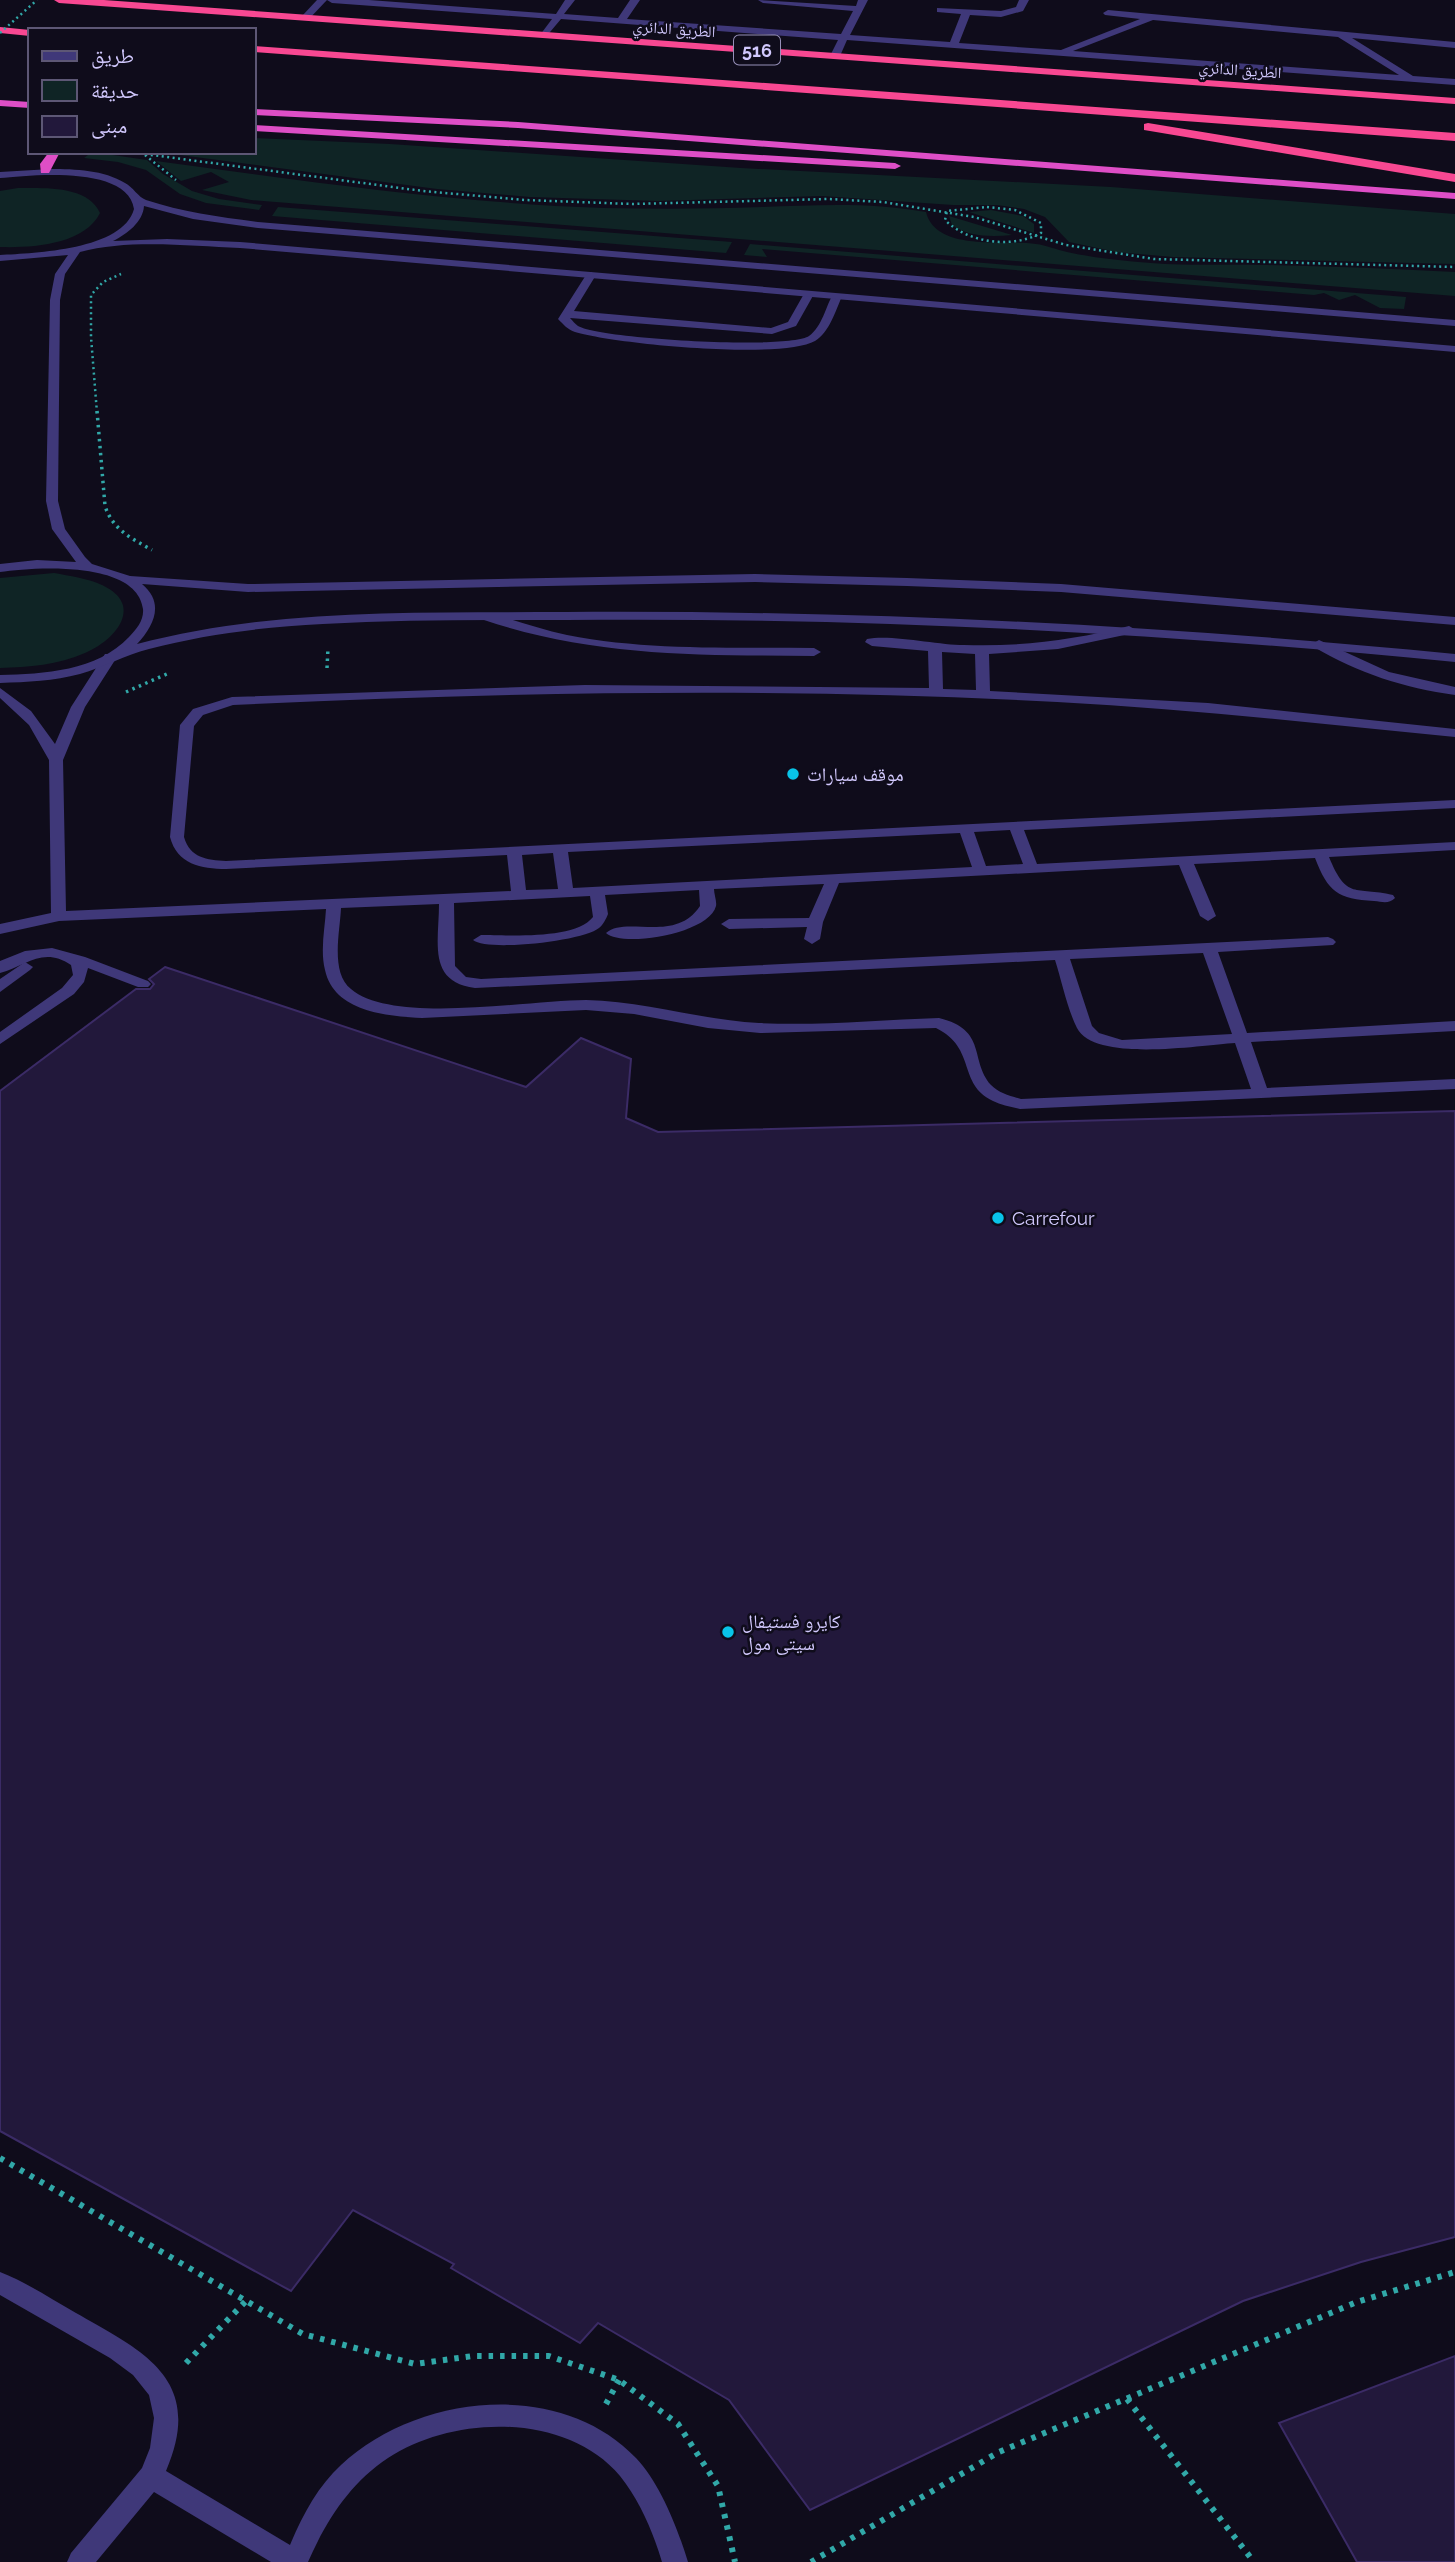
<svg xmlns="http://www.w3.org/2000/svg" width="1455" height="2562" viewBox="0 0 1455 2562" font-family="Raleway,'Noto Naskh Arabic',sans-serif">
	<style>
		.green { fill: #0f2425 }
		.building { fill: #22183b; stroke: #3b2b66; stroke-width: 2 }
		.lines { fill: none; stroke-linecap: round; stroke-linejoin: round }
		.path-far2 { stroke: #31a8a8; stroke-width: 2.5; stroke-dasharray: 2 3.5; stroke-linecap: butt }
		.path-far1 { stroke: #31a8a8; stroke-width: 3.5; stroke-dasharray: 2.5 4.5; stroke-linecap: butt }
		.path { stroke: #31a8a8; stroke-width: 6; stroke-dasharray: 4.5 7; stroke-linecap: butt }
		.service { fill: #3f3879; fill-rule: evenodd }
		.tertiary { fill: #3f3879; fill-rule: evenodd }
		.trunk { fill: #de4ec6; fill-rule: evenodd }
		.motorway { fill: #f84892; fill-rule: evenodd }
		.path-bridge { stroke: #31a8a8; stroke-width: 2.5; stroke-dasharray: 2 3.5; stroke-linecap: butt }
		.poi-dot { fill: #09c4e8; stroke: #0f0c1b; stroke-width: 2.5 }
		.labels { text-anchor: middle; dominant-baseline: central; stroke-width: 5; stroke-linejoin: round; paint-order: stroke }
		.far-street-label { font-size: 16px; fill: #d1c8fd; stroke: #0f0c1b }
		.shield { fill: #0f0c1b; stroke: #9790b9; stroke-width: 2 }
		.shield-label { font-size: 18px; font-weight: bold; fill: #d1c8fd }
		.poi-label { font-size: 19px; fill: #d1c8fd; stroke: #0f0c1b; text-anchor: start }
	</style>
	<rect width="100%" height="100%" fill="#0f0c1b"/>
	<g class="green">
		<path d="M254,138L390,144L741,168L1111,187L1455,214V264L1173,257L1116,252L1069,242L1045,217L1024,209L997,205H953L822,196L658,201L530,197L437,189L157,152H254Z"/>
		<path d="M92,152L147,160L163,174L192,191L219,199L262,205L259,210L206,203L180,194L146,170L118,162L84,158Z"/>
		<path d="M156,161C305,181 454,203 603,208C656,209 709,209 762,207C818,205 871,202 926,212C936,253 1008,239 1036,244C1046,245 1057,250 1067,252C1095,258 1123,261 1151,263C1189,266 1226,264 1263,265C1327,266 1391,269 1455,272V296L251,200L202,190L229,182L211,172L181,181Z"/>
		<path d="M18,188C43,188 88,185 100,213C84,245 31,248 0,247V191Z"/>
		<path d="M278,207L732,242L726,253L272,216Z"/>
		<path d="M991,210L1023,216L1034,224V233L969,212Z"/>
		<path d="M949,216L1012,235C991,237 969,237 952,225Z"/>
		<path d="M750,244L1406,297L1404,309L1380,308L1355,295L1339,300L1324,293L1314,295L762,249L767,257L744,255Z"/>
		<path d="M54,573C70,576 86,578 102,585C145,605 116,640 85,653C58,665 29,667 0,668V578Z"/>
	</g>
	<g class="building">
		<path d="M165,967L526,1087L581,1038L631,1059L626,1118L658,1132L1455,1111V2237L1361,2262L1243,2301L810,2510L729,2400L598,2323L580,2343L451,2268L454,2264L353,2210L291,2291L0,2131V1091L136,989H150L154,984L149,979Z"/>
		<path d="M1455,2356V2562H1357L1279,2423Z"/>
	</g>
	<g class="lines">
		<g class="path-far2">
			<path d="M129,152L423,191L525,200L632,204L829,199L883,202L974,217L1066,245L1154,259L1455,267"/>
			<path d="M145,155L176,180"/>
			<path d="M987,207L1015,210L1041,223V233C1012,249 968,243 945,220L947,211Z"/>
			<path d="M97,413L91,337V295L103,282L121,274"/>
		</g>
		<g class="path-far1">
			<path d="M97,411L105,506C113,530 131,538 152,550"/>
			<path d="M327,668L328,648"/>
			<path d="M126,692L169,673"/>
		</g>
		<g class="path">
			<path d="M0,2158L303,2334L415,2364L473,2356H549L619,2380L678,2424L718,2486L735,2562"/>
			<path d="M186,2363L246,2301"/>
			<path d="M1127,2399L1254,2562"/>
			<path d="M606,2404L619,2380"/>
			<path d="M811,2562L999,2452L1357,2302L1455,2272"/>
		</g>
		<g class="service">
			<path d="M317,0H327L308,20H302V16Z"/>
			<path d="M327,0H369L556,14L565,0H575L564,14L618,18L630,0H640L627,19L841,34L853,11L763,3L758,0L856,6L858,0H868L850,35L950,42L961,14L937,12V8L1001,11L1016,7L1019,0H1029L1023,11L1001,17L970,15L959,43L1061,50L1140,19L1105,15L1103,13L1108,10L1455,42V48L1352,38L1413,76L1455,79V85L847,40L840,56L835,59L830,56L838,40L561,19L545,38L540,35L552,19L332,3ZM1153,20L1338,37L1399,75L1073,51Z"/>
			<path d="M591,272L596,275L574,311L771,328L788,322L805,292L814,294L796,326L772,334L570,318C573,321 575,324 578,326C600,339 788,350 809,336C822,327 826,306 833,294L842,296C836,310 829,333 815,341C781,360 615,344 575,332C568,330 563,324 558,319L586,275Z"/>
			<path d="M489,613C515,620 540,629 567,635C648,651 732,647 814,648L821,652L814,656C698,655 596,657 484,620L482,617Z"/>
			<path d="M1129,626L1136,630L1134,633L1058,649L989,654L990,691L1208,703L1455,729V737C1322,724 1190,709 1057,702C784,687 508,692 233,705L203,715L194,726L184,837C190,858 207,860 226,861L1455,800V808L1024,830L1037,864L1455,842V850L1329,857C1347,901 1355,886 1393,895L1395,898C1389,904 1383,902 1374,901C1338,899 1328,892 1315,858L1194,864L1216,916L1208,921L1200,916L1179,865L839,883L823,922L820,939L812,944L804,939L807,927L729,929L721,924L729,919L809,918L824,884L714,889C714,894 717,902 716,906C709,934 622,948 606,933C626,915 675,944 700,906L699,890L605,895L608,914C606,919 603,925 599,928C584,941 487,952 473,940L481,935C508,935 575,940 593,917L590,896L454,903L455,966L466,977L481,979L1328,937L1333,939L1336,942L1333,945L1218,952L1247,1033L1455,1021V1031L1251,1042L1267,1088L1455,1079V1089L1020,1109C1011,1107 1001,1105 993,1101C957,1084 977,1048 936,1028L760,1033L708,1028L634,1014L586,1010L422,1018C387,1016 334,1012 325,970C320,950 325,928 326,909L59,921L0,934V924L51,913L49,760L29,725L0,698V688L31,711L55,744L71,707L105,654H115L117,657L85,707L63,760L66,911L511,891L507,855L226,869C201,869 177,864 170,837L180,725L193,709L232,697L585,685L929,688L928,651L872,646L865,642L867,639C891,634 937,645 964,645C1020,647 1074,640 1129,626ZM942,652L975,654L976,690L943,689ZM1010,830L1023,864L986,866L974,832ZM960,833L972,867L573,888L568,852ZM553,853L558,889L526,890L522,855ZM439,904C439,942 427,982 475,988L1055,960C1062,982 1067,1008 1077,1028C1095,1063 1201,1045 1235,1043L1251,1089L1021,1099C1010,1096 999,1093 991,1085C969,1060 988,1030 939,1018C879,1020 818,1026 759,1023C700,1020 644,1001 586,1000C529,1000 393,1025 351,989C330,972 340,932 341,908ZM1203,953L1232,1034L1122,1040L1099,1033L1092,1026L1070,959Z"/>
			<path d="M1319,640L1389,672L1455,687V695C1404,688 1358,673 1314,647L1312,644Z"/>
			<path d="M52,948L85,957L148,981L151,984L148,987H138L88,968L84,982L74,994L0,1044V1032L62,988L73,975L71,965C43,946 26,966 0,973V961L25,951Z"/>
			<path d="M25,962L33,967L30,970L0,992V979Z"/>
			<path d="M0,2272C26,2282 51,2299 76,2313C145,2352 205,2380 166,2471L290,2545C302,2516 318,2486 341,2465C417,2394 560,2378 636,2458C660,2483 678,2529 688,2562H662C653,2532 640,2501 620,2476C566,2412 453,2415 388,2458C350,2483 326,2521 308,2562H271L154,2492L96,2562H67L71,2553L142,2468L150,2448L154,2418L149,2395L133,2375L110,2358L0,2295Z"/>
		</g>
		<path class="tertiary" d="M51,169C75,169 104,170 125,183C133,187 138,197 146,200C182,212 220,217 258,222L1455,320V326L258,228L193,219L144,206C143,222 127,234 113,241L167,239L240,242L1455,346V352L240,248C190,246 128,239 80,252L65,274L60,300L58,501L65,529L85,557L92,564L130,576L248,584L755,574L907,578L1061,584L1455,617V625L1061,592L907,586L755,582L248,592L142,584C165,603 154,626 137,644C277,607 423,613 566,612C864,610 1159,625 1455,654V662C1159,633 864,617 566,620C485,620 404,619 323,624C264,627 206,634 149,649C125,655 104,667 80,674C54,681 27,682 0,683V675C44,674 97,671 129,637C137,629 144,620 143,609C137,560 34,567 0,572V564L37,560L76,562L52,529L46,501L50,300L55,274L68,255L0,261V255C35,253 123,250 134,209C128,165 31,175 0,178V172Z"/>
		<g class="trunk">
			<path d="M0,100L30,102V108L0,106Z"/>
			<path d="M254,109L518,122L1455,193V199L518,128L254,115Z"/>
			<path d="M254,125L895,163L901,166L895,169L254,131Z"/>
			<path d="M49,152H60L49,173H41L40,164Z"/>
		</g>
		<g class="motorway">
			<path d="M54,0H104L1455,98V104L59,3Z"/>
			<path d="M0,27L30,30V36L0,33Z"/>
			<path d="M254,46L1455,133V141L254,52Z"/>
			<path d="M1148,123L1455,174V182L1144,130V124Z"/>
		</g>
		<path class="path-bridge" d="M0,33L37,0"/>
	</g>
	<g class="poi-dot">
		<circle cx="793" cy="774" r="7"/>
		<circle cx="998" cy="1218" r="7"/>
		<circle cx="728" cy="1632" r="7"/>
	</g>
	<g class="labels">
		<g class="far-street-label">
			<text transform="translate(674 29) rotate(4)">الطريق الدائري</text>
			<text transform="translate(1240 70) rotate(4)">الطريق الدائري</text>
		</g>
		<rect class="shield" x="734" y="35.5" width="46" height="29" rx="5"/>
		<g class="shield-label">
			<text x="757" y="50">516</text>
		</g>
		<g class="poi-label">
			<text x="807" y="774">موقف سيارات</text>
			<text x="1012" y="1218">Carrefour</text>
			<text x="742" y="1621">كايرو فستيفال<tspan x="742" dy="22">سيتى مول</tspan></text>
		</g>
	</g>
	<rect x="28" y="28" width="228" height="126" fill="#0f0c1b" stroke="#5d5775" stroke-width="2"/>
	<rect x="42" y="51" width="35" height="10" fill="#3f3879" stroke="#5d5775" stroke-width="2"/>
	<text x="91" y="63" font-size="21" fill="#d1c8fd">طريق</text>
	<rect x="42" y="80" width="35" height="21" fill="#0f2425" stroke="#5d5775" stroke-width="2"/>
	<text x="91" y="98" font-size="21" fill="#d1c8fd">حديقة</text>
	<rect x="42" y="116" width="35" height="21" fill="#22183b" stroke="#5d5775" stroke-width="2"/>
	<text x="91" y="133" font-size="21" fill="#d1c8fd">مبنى</text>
</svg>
